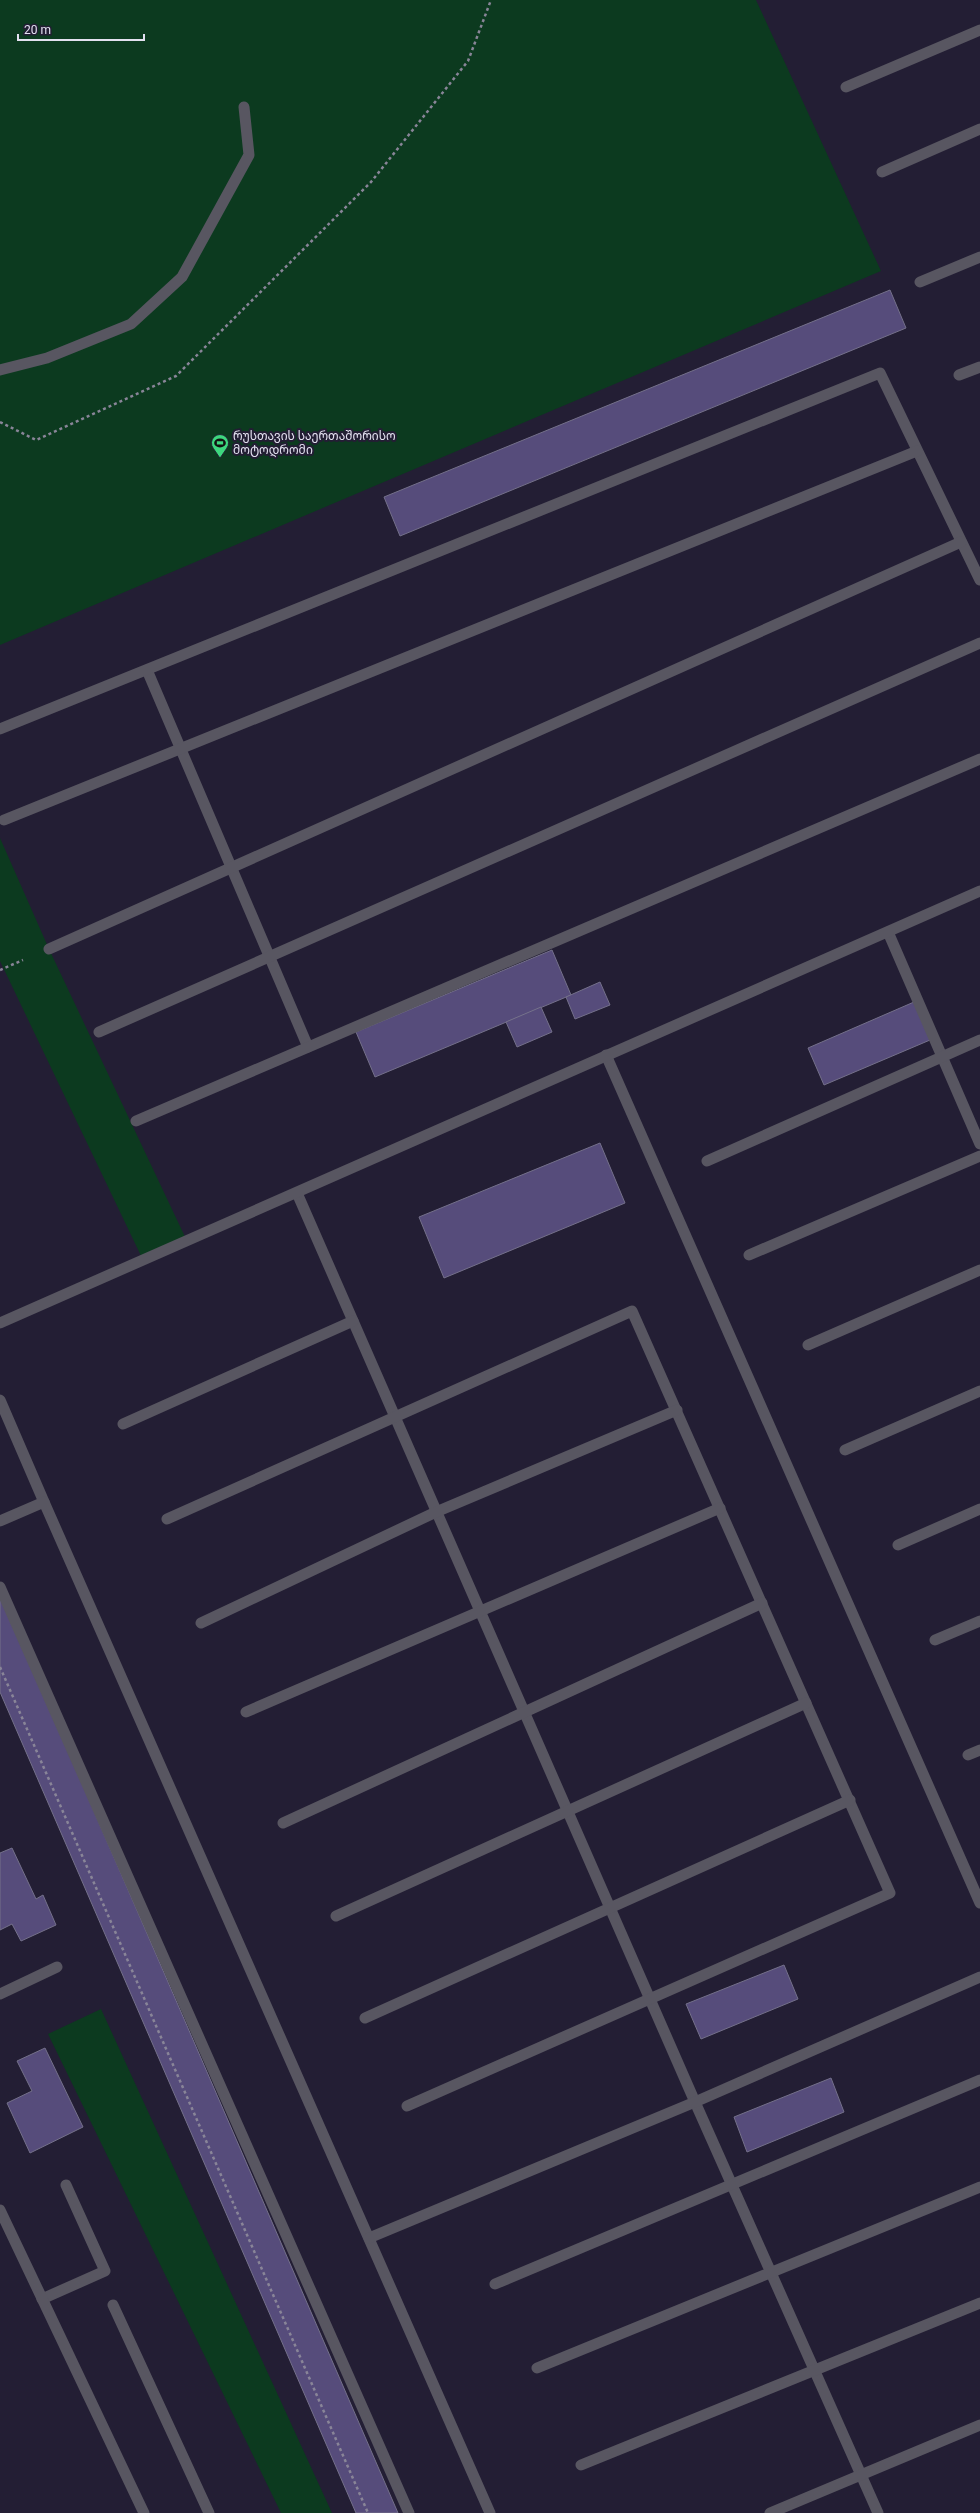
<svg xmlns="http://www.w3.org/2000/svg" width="980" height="2513" viewBox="0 0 980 2513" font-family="Roboto,'Noto Sans Georgian',sans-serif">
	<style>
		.green { fill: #0c3a1f }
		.building { fill: #564c7b; stroke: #74708a }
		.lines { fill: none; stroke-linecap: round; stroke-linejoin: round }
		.path { stroke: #898598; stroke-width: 2.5; stroke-dasharray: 3 3; stroke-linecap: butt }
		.service { stroke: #585661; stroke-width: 11 }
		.minor { stroke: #585661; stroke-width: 11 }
		.labels { text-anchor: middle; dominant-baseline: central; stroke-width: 4; stroke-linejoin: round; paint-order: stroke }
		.poi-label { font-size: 12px; fill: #e3e1f0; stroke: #231e34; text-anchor: start }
	</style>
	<rect width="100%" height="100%" fill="#231e34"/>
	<g class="green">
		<path d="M0,0H756L881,271L0,645Z"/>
		<path d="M0,838L49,949L187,1241L143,1260L0,961Z"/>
		<path d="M101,2009L332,2513H281L48,2034Z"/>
	</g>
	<g class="building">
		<path d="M890,290L906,328L400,536L384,497Z"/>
		<path d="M552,950L571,995L375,1077L356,1032Z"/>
		<path d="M600,982L610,1005L575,1019L566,997Z"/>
		<path d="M914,1002L930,1040L824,1085L808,1048Z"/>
		<path d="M541,1007L552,1032L517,1047L506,1022Z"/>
		<path d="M600,1143L625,1203L444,1278L419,1217Z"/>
		<path d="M0,1594L398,2513H356L0,1692Z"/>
		<path d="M12,1848L36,1899L43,1895L56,1925L21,1941L12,1924L0,1930V1853Z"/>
		<path d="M784,1965L798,1999L701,2039L686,2004Z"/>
		<path d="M45,2048L83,2127L30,2153L7,2103L32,2091L17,2061Z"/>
		<path d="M831,2078L844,2112L747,2152L734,2117Z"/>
	</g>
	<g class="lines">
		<g class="path">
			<path d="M0,422L36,440L176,376L371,182L468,61L491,0"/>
			<path d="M0,970L23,960"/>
			<path d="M0,1667L368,2513"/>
		</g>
		<g class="service">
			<path d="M846,87L980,30"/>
			<path d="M882,172L980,129"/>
			<path d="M920,282L980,257"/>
			<path d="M0,370L47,358L131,324L182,277L249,155L244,107"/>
			<path d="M959,375L980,367"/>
			<path d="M147,670L308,1047"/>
			<path d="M0,729L880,373L980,580"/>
			<path d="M4,820L917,451"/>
			<path d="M888,932L980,1144"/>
			<path d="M49,949L961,542"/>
			<path d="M99,1032L980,643"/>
			<path d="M606,1055L980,1903"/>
			<path d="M136,1121L980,759"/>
			<path d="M707,1161L980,1040"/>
			<path d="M297,1193L695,2102L878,2513"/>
			<path d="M749,1255L980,1156"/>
			<path d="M808,1345L980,1270"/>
			<path d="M0,1400L44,1502"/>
			<path d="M123,1424L353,1321"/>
			<path d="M845,1450L980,1391"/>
			<path d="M167,1519L632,1311L890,1893L407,2106"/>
			<path d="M0,1521L44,1502L490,2513"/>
			<path d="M898,1545L980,1509"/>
			<path d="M0,1587L409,2513"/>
			<path d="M201,1623L436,1512L677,1410"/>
			<path d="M935,1640L980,1621"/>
			<path d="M246,1712L720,1508"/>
			<path d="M968,1755L980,1750"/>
			<path d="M283,1823L762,1603"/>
			<path d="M336,1916L806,1703"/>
			<path d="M0,1994L57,1967"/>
			<path d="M365,2018L850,1800"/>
			<path d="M369,2238L695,2102L980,1977"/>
			<path d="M495,2284L980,2080"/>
			<path d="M42,2299L105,2271L66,2185"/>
			<path d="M113,2305L209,2513"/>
			<path d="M537,2368L980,2187"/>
			<path d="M581,2465L980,2303"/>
			<path d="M770,2513L980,2425"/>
		</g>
		<g class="minor">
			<path d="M0,1323L980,891"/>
			<path d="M0,2210L144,2513"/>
		</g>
	</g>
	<defs>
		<symbol id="stadium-pin" viewBox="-11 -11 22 30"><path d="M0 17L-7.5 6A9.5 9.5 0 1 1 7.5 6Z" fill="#3dd77e" stroke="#231e34"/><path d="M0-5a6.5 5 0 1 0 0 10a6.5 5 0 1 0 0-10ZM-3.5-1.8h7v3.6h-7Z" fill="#111"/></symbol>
	</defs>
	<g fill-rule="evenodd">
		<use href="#stadium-pin" x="210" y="433" width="20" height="27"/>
	</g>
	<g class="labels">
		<g class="poi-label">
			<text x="233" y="436">რუსთავის საერთაშორისო<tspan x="233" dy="14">მოტოდრომი</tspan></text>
		</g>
	</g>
	<path d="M18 34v6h126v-6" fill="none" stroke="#e3e1f0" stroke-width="2"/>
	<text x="24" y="34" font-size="12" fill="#e3e1f0" stroke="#231e34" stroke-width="3" paint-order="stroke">20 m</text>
</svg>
